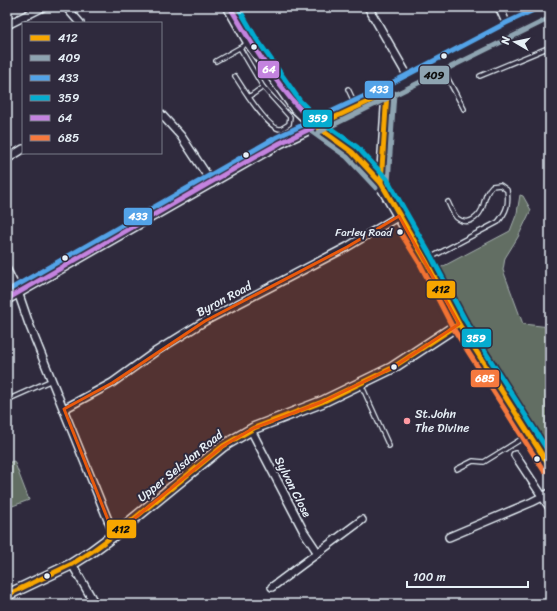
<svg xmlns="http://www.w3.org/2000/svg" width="557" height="611" viewBox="0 0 557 611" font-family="Sriracha,sans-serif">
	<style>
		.green { fill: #626e63; stroke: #a5b0ae }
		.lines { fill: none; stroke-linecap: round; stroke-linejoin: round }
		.service-casing { stroke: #e8f1f8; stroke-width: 6 }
		.minor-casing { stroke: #e8f1f8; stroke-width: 10 }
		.tertiary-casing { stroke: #e8f1f8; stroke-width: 12 }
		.secondary-casing { stroke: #e8f1f8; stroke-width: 13 }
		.primary-casing { stroke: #e8f1f8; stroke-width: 15 }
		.service { stroke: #2f2a3d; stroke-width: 3.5 }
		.minor { stroke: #2f2a3d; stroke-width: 7 }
		.tertiary { stroke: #2f2a3d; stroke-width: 9 }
		.secondary { stroke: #2f2a3d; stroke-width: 10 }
		.primary { stroke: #2f2a3d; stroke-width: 12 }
		.bus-1-casing { stroke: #2f2a3d; stroke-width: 8 }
		.bus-2-casing { stroke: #2f2a3d; stroke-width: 8 }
		.bus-3-casing { stroke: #2f2a3d; stroke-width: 8 }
		.bus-4-casing { stroke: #2f2a3d; stroke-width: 8 }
		.bus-5-casing { stroke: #2f2a3d; stroke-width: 8 }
		.bus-6-casing { stroke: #2f2a3d; stroke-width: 8 }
		.bus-1 { stroke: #f7a600; stroke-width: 5 }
		.bus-2 { stroke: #8ea4b1; stroke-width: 5 }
		.bus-3 { stroke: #53a3e8; stroke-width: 5 }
		.bus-4 { stroke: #06acd0; stroke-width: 5 }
		.bus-5 { stroke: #c483df; stroke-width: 5 }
		.bus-6 { stroke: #f6793e; stroke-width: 5 }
		.marked { fill: #e8590c; fill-opacity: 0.2; stroke: #e8590c; stroke-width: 3; stroke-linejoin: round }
		.bus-dot { fill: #e8f1f8; stroke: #2f2a3d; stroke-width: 1.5 }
		.poi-dot { fill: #ff9aa2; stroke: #2f2a3d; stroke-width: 1.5 }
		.labels { text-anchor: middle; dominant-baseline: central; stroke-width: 4; stroke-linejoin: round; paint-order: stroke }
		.bus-label { font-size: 11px; fill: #e8f1f8; stroke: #2f2a3d; text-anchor: end }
		.street-label { font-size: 12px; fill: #e8f1f8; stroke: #2f2a3d }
		.poi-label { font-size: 12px; fill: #e8f1f8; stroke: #2f2a3d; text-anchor: start }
		.line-badge { stroke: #2f2a3d; stroke-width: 1.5 }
		.badge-label { font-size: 11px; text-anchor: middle; font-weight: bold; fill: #fff }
		.pale-badge-label { font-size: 11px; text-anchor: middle; font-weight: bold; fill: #111 }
	</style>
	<rect width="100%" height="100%" fill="#2f2a3d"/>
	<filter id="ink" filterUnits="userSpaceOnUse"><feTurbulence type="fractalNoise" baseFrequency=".025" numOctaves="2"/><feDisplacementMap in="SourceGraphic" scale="8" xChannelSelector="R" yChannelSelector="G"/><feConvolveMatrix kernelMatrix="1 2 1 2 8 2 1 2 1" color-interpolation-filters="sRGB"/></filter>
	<g filter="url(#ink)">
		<g class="green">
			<path d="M520,195L523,196L531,210L518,237L505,258L503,270L523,324L550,327V450L468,320L438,269L510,231L517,213Z"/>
			<path d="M14,461L29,500L7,508V463Z"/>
		</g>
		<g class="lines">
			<defs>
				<g id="service">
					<path d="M545,14L550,26"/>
					<path d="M216,61L248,43"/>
					<path d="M441,66L464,109"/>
					<path d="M235,76C242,87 269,131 281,129L289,124L290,117L263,87L240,48"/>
					<path d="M480,76L550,47"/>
					<path d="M348,89L356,106"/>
					<path d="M249,97L263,87"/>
					<path d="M428,259L498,222C507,211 509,204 507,190L500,185L492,186C485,193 485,200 482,209C477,219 467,226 457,218C453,215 450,206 448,202"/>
					<path d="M361,384L389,446"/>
					<path d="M7,400L52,380"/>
					<path d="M457,469L473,461L484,462L528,435"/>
				</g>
				<g id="minor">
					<path d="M66,7L80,23"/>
					<path d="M368,7L410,80"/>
					<path d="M499,7L509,29"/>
					<path d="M7,25L43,7"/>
					<path d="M161,114L181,136L212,183"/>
					<path d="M7,159L23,149"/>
					<path d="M7,270L18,292L29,324L114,535"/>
					<path d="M64,409L112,383L155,352L205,321L347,247L399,216"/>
					<path d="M251,430L304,532L318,553"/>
					<path d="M515,455L550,508"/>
					<path d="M449,537L532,502L550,493"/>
					<path d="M72,564L95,604"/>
					<path d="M272,587L362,520"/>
				</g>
				<g id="tertiary">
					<path d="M381,183L387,93"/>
					<path d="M7,299L280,143L387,93L509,29L550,10"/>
				</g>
				<path id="secondary" d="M7,595L72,564L91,552L114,535L223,446L254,428L322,402L392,368L459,324"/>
				<path id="primary" d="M230,7L250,42L295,106L316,126L352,152L381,183L426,261L459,324L550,467"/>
			</defs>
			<use href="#service" class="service-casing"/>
			<use href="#minor" class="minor-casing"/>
			<use href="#tertiary" class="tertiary-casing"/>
			<use href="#secondary" class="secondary-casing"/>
			<use href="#primary" class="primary-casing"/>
			<use href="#service" class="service"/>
			<use href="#minor" class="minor"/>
			<use href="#tertiary" class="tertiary"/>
			<use href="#secondary" class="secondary"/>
			<use href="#primary" class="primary"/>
			<defs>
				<g id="bus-1">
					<path d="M316,126L352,152L381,183L426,261L459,324L550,467"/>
					<path d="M316,126L387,93"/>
					<path d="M381,183L387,93"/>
					<path d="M7,595L72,564L91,552L114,535L223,446L254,428L322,402L392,368L459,324"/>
				</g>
				<g id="bus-2">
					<path d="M312,132L347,157L376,188"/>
					<path d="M319,132L550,18"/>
					<path d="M388,183L394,93"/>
				</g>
				<path id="bus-3" d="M7,291L277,137L384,87L506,23L540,7"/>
				<path id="bus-4" d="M238,7L256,38L300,101L320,121L357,147L387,179L432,258L465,320L550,454"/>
				<g id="bus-5">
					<path d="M230,7C255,50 280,91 316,126"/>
					<path d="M7,299L253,158L280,143L316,126"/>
				</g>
				<path id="bus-6" d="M400,232L420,264L453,328L544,471"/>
			</defs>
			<use href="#bus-1" class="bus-1-casing"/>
			<use href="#bus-2" class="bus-2-casing"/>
			<use href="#bus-3" class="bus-3-casing"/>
			<use href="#bus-4" class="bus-4-casing"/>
			<use href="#bus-5" class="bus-5-casing"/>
			<use href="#bus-6" class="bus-6-casing"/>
			<use href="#bus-1" class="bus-1"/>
			<use href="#bus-2" class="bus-2"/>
			<use href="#bus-3" class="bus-3"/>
			<use href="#bus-4" class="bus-4"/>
			<use href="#bus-5" class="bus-5"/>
			<use href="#bus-6" class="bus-6"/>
		</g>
	</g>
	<path class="marked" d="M399,216L459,324L392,368L322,402L254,428L223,446L114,535L64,409L112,383L205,321L347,247Z"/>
	<g class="bus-dot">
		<circle cx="254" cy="47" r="3.5"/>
		<circle cx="444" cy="56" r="3.5"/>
		<circle cx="246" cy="155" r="3.5"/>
		<circle cx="400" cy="232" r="3.5"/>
		<circle cx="65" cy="258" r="3.5"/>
		<circle cx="394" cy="367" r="3.5"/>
		<circle cx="537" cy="459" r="3.5"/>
		<circle cx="47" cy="576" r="3.5"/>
	</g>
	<circle class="poi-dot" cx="407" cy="421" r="4"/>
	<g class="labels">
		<g class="bus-label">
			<text x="392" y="232">Farley Road</text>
		</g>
		<g class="street-label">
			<text transform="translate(224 299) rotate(-28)">Byron Road</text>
			<text transform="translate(180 466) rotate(-39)">Upper Selsdon Road</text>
			<text transform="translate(293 487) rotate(63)">Sylvan Close</text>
		</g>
		<g class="poi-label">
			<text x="415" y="414">St.John<tspan x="415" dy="14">The Divine</tspan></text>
		</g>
	</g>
	<g class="line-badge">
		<rect x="257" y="60" width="23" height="19" rx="4" fill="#c483df"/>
		<rect x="419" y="65" width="31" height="20" rx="4" fill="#8ea4b1"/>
		<rect x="364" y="80" width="30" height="19" rx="4" fill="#53a3e8"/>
		<rect x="302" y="109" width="31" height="19" rx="4" fill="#06acd0"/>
		<rect x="123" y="207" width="30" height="19" rx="4" fill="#53a3e8"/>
		<rect x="426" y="280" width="30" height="19" rx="4" fill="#f7a600"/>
		<rect x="461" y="328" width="31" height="20" rx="4" fill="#06acd0"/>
		<rect x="470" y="369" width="30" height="19" rx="4" fill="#f6793e"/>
		<rect x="106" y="519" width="31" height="20" rx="4" fill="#f7a600"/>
	</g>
	<g class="badge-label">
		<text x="269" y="73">64</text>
		<text x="379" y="93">433</text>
		<text x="318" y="122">359</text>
		<text x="138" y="220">433</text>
		<text x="476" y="342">359</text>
		<text x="485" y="382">685</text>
	</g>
	<g class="pale-badge-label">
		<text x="434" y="79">409</text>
		<text x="441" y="293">412</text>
		<text x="121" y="533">412</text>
	</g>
	<rect width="557" height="611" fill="none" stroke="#2f2a3d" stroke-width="24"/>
	<rect x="12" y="12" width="533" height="587" fill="none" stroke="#e8f1f8" stroke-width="1.5" filter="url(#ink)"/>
	<rect x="22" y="22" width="140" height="132" fill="#2f2a3d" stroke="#797a88"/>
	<rect x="30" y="35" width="20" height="6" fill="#f7a600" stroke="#797a88"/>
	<text x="58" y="42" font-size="12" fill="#e8f1f8">412</text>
	<rect x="30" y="55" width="20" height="6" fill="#8ea4b1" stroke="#797a88"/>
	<text x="58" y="62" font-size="12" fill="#e8f1f8">409</text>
	<rect x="30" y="75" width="20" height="6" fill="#53a3e8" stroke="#797a88"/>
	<text x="58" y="82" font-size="12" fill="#e8f1f8">433</text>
	<rect x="30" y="95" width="20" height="6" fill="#06acd0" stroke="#797a88"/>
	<text x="58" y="102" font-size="12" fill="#e8f1f8">359</text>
	<rect x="30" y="115" width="20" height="6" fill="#c483df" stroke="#797a88"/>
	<text x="58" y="122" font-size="12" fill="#e8f1f8">64</text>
	<rect x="30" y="135" width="20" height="6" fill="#f6793e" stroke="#797a88"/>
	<text x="58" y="142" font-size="12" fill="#e8f1f8">685</text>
	<g transform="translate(515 42) rotate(279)" stroke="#2f2a3d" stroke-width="3" paint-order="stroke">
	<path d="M0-3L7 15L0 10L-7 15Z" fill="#e8f1f8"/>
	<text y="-6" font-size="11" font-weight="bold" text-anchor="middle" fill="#e8f1f8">N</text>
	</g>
	<path d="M407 581v6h121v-6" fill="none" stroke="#e8f1f8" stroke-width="2"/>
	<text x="413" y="581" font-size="12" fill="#e8f1f8" stroke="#2f2a3d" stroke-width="3" paint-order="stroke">100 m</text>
</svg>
